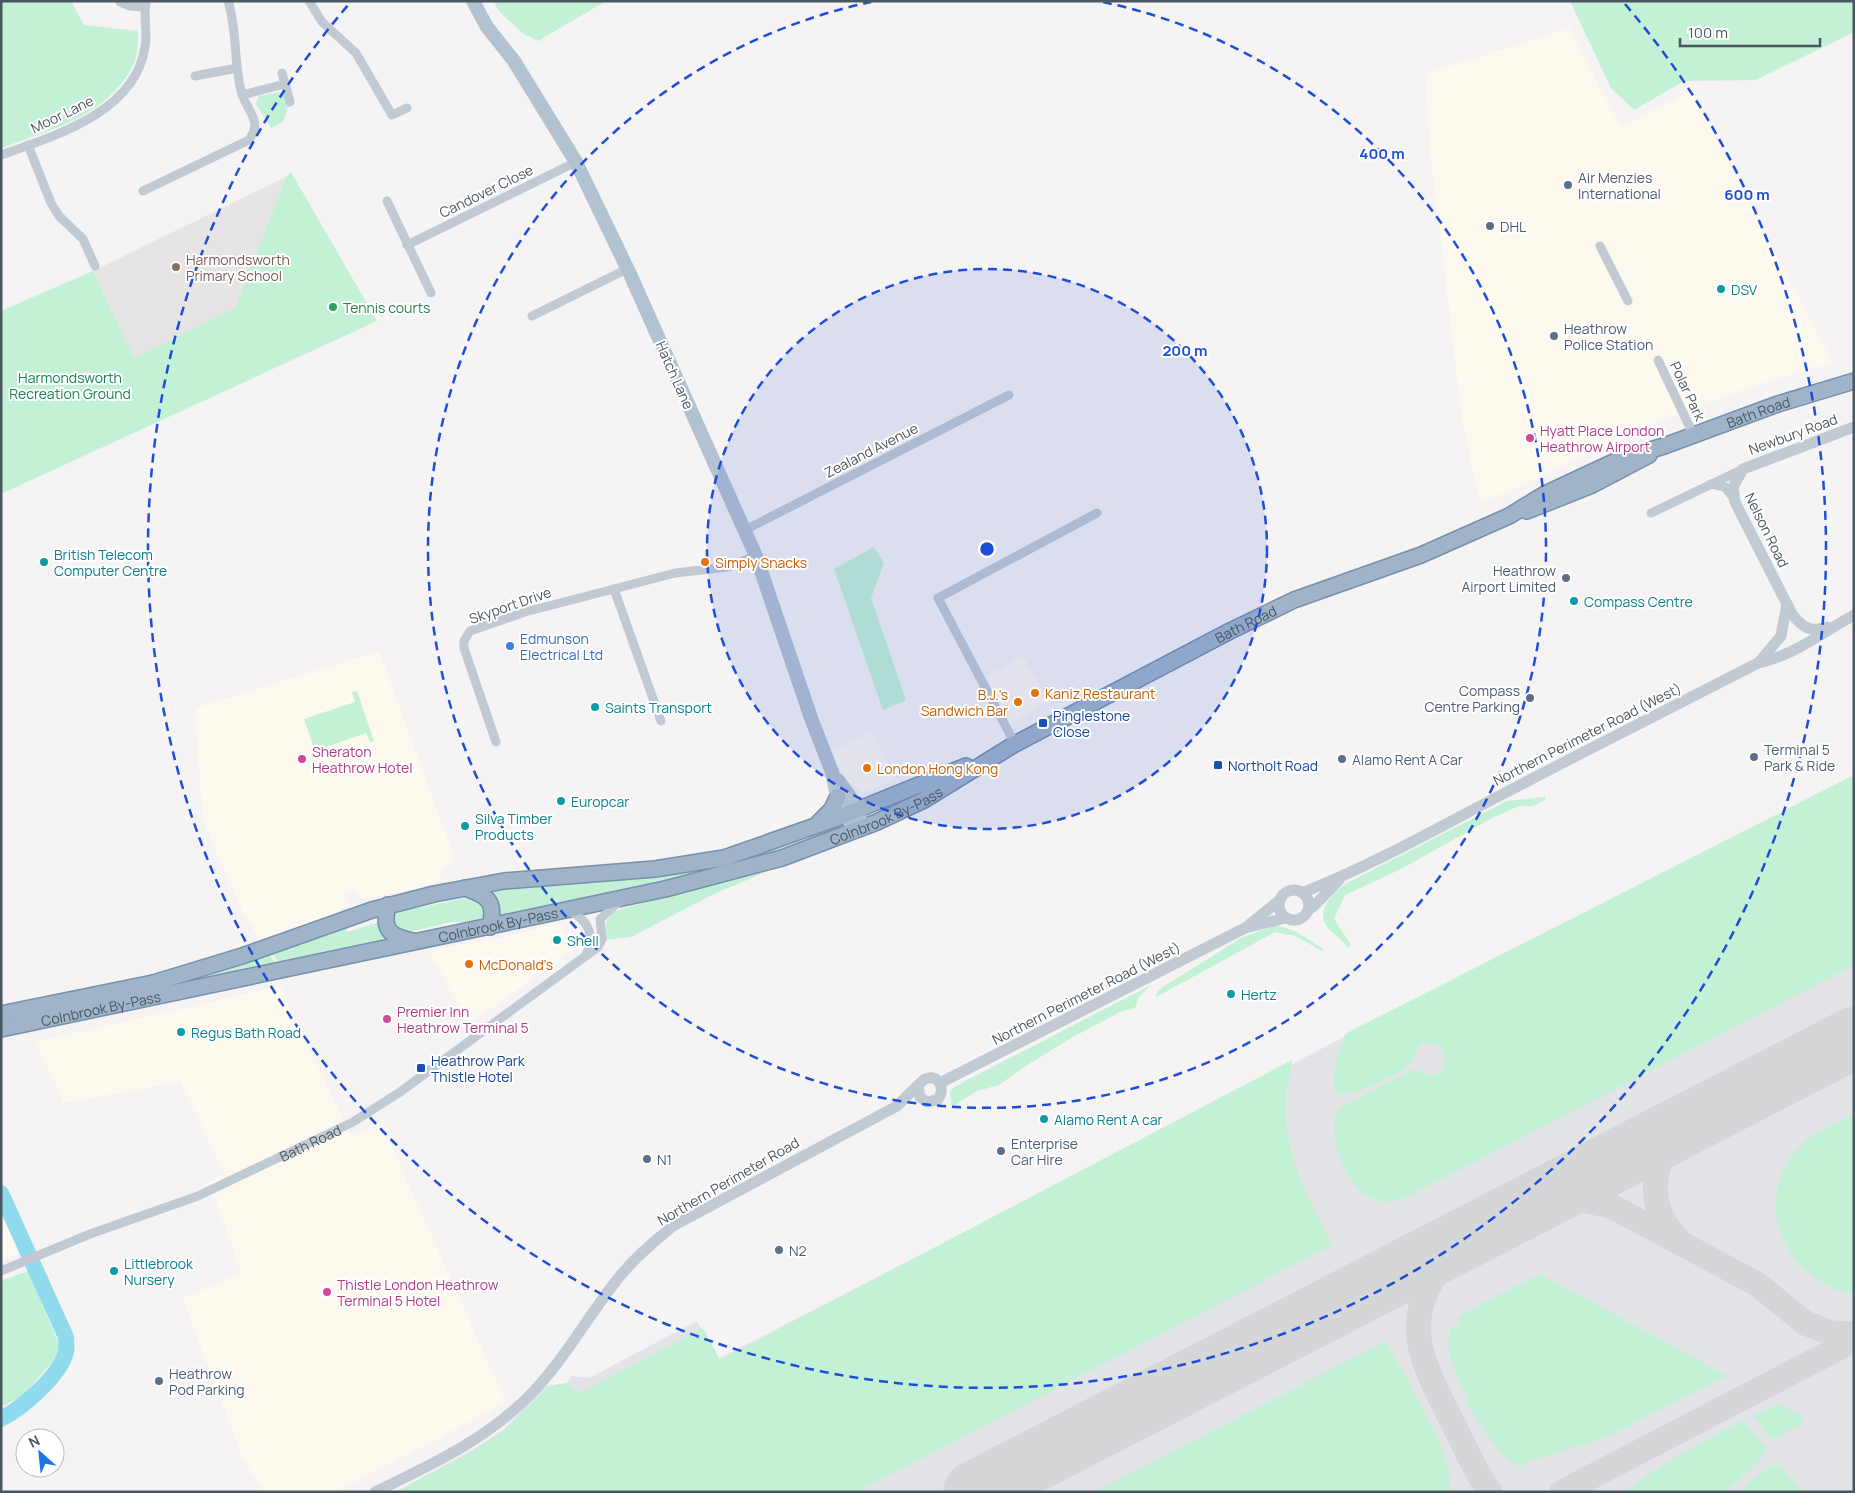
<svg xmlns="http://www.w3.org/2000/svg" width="1855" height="1493" viewBox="0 0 1855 1493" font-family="Manrope,sans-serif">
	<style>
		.commercial { fill: #fdf9ef }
		.education { fill: #e6e4e5 }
		.airport { fill: #e2e4e7 }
		.green { fill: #c3f1d5 }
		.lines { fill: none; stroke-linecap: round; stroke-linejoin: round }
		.river { stroke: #90daee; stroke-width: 16 }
		.taxiway { stroke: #d5d6d8; stroke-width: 25 }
		.runway { stroke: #d5d6d8; stroke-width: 62 }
		.trunk-casing { stroke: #7690ad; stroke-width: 18 }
		.minor { stroke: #c1cad2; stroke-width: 9 }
		.tertiary { stroke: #c1cad2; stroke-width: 11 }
		.primary { stroke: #b3c2d1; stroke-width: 14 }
		.trunk { stroke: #9fb4c9; stroke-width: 15 }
		.ring { fill: none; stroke: #1d4ed8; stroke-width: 2.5; stroke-dasharray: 9 6 }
		.service-dot { fill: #5c6f8a; stroke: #fff; stroke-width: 2 }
		.education-dot { fill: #8d6e63; stroke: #fff; stroke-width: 2 }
		.culture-dot { fill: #0f9aa8; stroke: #fff; stroke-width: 2 }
		.leisure-dot { fill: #2e9e5b; stroke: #fff; stroke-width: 2 }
		.hotel-dot { fill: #d1479c; stroke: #fff; stroke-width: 2 }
		.food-dot { fill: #e8710a; stroke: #fff; stroke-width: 2 }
		.shop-dot { fill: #3f7fe0; stroke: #fff; stroke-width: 2 }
		.transit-dot { fill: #1a4fb4; stroke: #fff; stroke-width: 2 }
		.labels { text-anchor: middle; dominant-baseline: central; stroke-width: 4; stroke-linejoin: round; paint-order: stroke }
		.street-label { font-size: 14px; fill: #4a5661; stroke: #fff }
		.service-label { font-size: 14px; fill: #4e5e75; stroke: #fff; text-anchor: start }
		.education-label { font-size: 14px; fill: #785e54; stroke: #fff; text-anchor: start }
		.culture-label { font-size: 14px; fill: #0d838f; stroke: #fff; text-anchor: start }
		.leisure-label { font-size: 14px; fill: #27864d; stroke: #fff; text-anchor: start }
		.park-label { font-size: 14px; fill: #17864f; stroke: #fff }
		.hotel-label { font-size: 14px; fill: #b23c85; stroke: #fff; text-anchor: start }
		.food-label { font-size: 14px; fill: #c56008; stroke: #fff; text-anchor: start }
		.shop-label { font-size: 14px; fill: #366cbe; stroke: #fff; text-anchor: start }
		.transit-label { font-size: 14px; fill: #164399; stroke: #fff; text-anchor: start }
		.centre { fill: #1d4ed8; stroke: #fff; stroke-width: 2.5 }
		.ring-label { font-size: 15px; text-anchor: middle; font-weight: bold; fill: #1d4ed8; stroke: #fff; stroke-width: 4; stroke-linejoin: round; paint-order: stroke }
	</style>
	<rect width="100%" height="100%" fill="#f5f3f3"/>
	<g class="commercial">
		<path d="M1569,28L1621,127L1691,91L1833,363L1760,384L1686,410L1480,504L1462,419L1430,149L1425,74Z"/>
		<path d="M379,651L456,862L444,866L438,880L420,888L361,899L355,889L344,893L349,905L327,917L260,940L244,914L203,821L195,708Z"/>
		<path d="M1023,656L1049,702L1011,723L986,676Z"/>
		<path d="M872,731L895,779L863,793L845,779L830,752Z"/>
		<path d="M556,923L561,926L572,949L508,997L468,1023L429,950L510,936Z"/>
		<path d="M280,986L351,1136L382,1125L506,1403L335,1492H263L243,1458L206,1360L183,1299L238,1273L240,1269L215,1197L205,1184L225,1173L180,1082L64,1103L36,1042Z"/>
		<path d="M1,1212L20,1253L1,1261Z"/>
	</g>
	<path class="education" d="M286,177L235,308L134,358L93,271Z"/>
	<path class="airport" d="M1854,775V1492H395L474,1449L504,1429L546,1386L567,1383L572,1376L589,1378L697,1321L718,1359Z"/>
	<g class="green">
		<path d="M1,1H71L84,25L138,31C138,41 138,55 133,65C108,116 51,130 1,148Z"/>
		<path d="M494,1H606L538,41L522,33L498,10Z"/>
		<path d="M1570,1H1854V32L1756,80L1684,81L1634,110L1611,88Z"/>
		<path d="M281,92C291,101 288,110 283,122L271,128L256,104L259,96Z"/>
		<path d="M291,172L377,321L1,494V311L93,271L134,358L235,308L286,177Z"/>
		<path d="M874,547L884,563L871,598L906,700L883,710L834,569Z"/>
		<path d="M357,691L374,741L370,742L366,733L315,751L304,719L355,702L352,692Z"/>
		<path d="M1854,775V965L1403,1199C1394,1201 1385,1203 1376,1200C1346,1190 1325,1136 1339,1108L1412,1070C1420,1070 1424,1076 1432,1075C1449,1072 1448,1053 1437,1044L1424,1043C1413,1049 1415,1060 1406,1067C1393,1078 1353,1096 1337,1094C1328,1078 1340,1050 1345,1034Z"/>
		<path d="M1545,797V800L1533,806H1519L1492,818L1401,869L1345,895L1334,919L1351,945L1348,948C1343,941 1337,937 1331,931C1312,914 1332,893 1347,883L1507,801Z"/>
		<path d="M847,823V826C736,874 615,893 498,918L494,896L487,889L743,859L796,843Z"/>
		<path d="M789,862L714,894L631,937L606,940C605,927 604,917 618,910Z"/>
		<path d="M472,897L485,903V920C474,923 464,921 453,922C433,925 415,934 395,930L391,914L402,907L417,908Z"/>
		<path d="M379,922L383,933L391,940L280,964L271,952L345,925L348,932Z"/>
		<path d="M1274,926C1293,927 1306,938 1322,948L1324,952L1295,936L1275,932L1156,997L1157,992L1163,987L1241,938Z"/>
		<path d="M268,953L276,964L129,994Z"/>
		<path d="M1151,985L1138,998L1135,1008L1120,1012L1071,1038L1024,1067L999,1085L977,1091L952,1107L950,1092L954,1087Z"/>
		<path d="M1292,1060C1290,1073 1286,1088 1286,1102C1284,1157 1308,1198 1332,1245L857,1492H397L471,1452L504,1431L549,1387L566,1383L580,1393L703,1328L720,1360Z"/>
		<path d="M1854,1114V1293C1841,1294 1833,1288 1822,1282C1779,1257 1761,1203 1789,1160C1804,1136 1830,1126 1854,1114Z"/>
		<path d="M28,1271L62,1351L23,1395L1,1407V1281Z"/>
		<path d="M1540,1274L1727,1376L1607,1437L1524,1463L1520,1467C1497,1454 1478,1423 1465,1400L1468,1397C1459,1382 1441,1344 1452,1327L1456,1329L1460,1323L1457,1320L1464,1313Z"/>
		<path d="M1386,1341C1408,1384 1450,1444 1451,1492H1095Z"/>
		<path d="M1778,1404L1803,1417L1798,1426L1771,1440L1753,1416Z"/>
		<path d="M1743,1420L1766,1448L1758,1462L1726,1492H1624L1674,1458Z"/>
		<path d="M1771,1465H1780L1804,1492H1739Z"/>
	</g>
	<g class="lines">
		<path class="river" d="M1,1193L66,1337C66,1341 67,1348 66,1352C60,1376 22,1408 1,1419"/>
		<g class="taxiway">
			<path d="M1527,1206L1563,1199H1577L1611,1206L1757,1284L1805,1323L1831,1333L1854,1334"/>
			<path d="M1677,1238C1652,1213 1648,1176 1669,1147C1675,1137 1684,1130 1692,1121"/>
			<path d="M1459,1241C1400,1314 1412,1344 1452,1421C1464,1445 1474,1470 1490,1492"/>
			<path d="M1562,1492L1854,1340"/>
		</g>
		<path class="runway" d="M974,1492L1854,1038"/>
		<defs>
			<g id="trunk">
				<path d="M1527,511L1590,486L1649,455"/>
				<path d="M818,823L832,809L838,796"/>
				<path d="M465,888C488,896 496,901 490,927"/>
				<path d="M388,905C382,930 389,936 413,941"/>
				<path d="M1,1014L153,983L242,956L372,910L434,894L504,881L655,869L724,858L832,820L966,766"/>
				<path id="s2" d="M1,1029L665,889L782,858L877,822L924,800L1015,744L1230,631L1294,600L1421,555L1509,516L1545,494L1620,459L1664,446L1778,404L1854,381"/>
			</g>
		</defs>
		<use href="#trunk" class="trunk-casing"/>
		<g class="minor">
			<path d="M309,1L322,22L356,53L392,115L407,108"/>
			<path d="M120,2L129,6L145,7"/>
			<path d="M282,73L290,102"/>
			<path d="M195,76L237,68"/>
			<path d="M242,95L285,84"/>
			<path d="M28,145L51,203L59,216L83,239L95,266"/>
			<path d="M1,155C54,136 135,113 145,47C148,32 143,16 146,1"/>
			<path d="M143,191L249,140C263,121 248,113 242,94C233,64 238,32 228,1"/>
			<path d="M387,201L431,293"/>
			<path d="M407,245L576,162"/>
			<path d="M1600,246L1628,301"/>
			<path d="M532,316L627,269"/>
			<path d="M1658,360L1693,434"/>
			<path d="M1711,484L1725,487L1734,499"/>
			<path d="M1651,513L1743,469"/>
			<path d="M745,530L1009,395"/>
			<path d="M614,589L661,721"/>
			<path d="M496,742L464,648V641L470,631L525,612L614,589L675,573L728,567L756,556"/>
			<path d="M1015,744L938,598L1097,513"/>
			<path d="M569,910C588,921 596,934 586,955"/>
			<path id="s1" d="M1,1271L90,1234L198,1196L353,1122L400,1092L598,947L602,939L600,919L620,901"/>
		</g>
		<g class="tertiary">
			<path d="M1827,627C1811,633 1802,627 1792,614L1735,502L1733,487L1743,469L1854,427"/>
			<path d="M1760,661L1781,636L1787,604"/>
			<circle cx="1294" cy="905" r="15"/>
			<path d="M1302,893C1370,866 1434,830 1499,796C1585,751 1672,707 1758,663C1793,656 1823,632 1854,615"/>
			<path d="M1308,910L1315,905L1339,880"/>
			<path d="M1249,927L1286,918"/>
			<path d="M940,1083L1245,928L1280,900"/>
			<path d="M375,1492C432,1464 486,1440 531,1394C564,1360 587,1318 616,1281C632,1260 652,1243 673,1226L897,1106C901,1102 923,1080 925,1079C940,1073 946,1091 937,1100L927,1102L920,1097L918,1087"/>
		</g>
		<g class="primary">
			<path d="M473,1L487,27L514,61L576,162L630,274L756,556L811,718L832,772L836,791L854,831"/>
			<path d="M838,780L852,800L863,828"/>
		</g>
		<use href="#trunk" class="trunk"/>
	</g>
	<circle cx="987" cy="549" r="280" fill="#1d4ed8" fill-opacity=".12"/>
	<g class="ring">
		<circle cx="987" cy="549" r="280"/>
		<path d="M1103 2A559 559 0 1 1 871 2"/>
		<path d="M1625 4A839 839 0 1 1 349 4"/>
	</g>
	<g class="service-dot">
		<circle cx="1568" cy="185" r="5"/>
		<circle cx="1490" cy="226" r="5"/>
		<circle cx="1554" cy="336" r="5"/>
		<circle cx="1566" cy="578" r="5"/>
		<circle cx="1530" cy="698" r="5"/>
		<circle cx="1754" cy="757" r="5"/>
		<circle cx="1342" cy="759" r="5"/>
		<circle cx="1001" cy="1151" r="5"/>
		<circle cx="647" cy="1159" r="5"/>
		<circle cx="779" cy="1250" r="5"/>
		<circle cx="159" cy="1381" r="5"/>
	</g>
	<circle class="education-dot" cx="176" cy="267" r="5"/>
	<g class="culture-dot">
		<circle cx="1721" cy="289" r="5"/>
		<circle cx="44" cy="562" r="5"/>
		<circle cx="1574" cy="601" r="5"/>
		<circle cx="595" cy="707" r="5"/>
		<circle cx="561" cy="801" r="5"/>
		<circle cx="465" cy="826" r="5"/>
		<circle cx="557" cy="940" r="5"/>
		<circle cx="1231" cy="994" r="5"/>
		<circle cx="181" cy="1032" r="5"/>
		<circle cx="1044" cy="1119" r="5"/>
		<circle cx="114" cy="1271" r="5"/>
	</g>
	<circle class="leisure-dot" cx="333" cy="307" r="5"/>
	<g class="hotel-dot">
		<circle cx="1530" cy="438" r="5"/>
		<circle cx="302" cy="759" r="5"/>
		<circle cx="387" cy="1019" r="5"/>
		<circle cx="327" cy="1292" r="5"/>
	</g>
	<g class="food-dot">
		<circle cx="705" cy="562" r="5"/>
		<circle cx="1035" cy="693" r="5"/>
		<circle cx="1018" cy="702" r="5"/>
		<circle cx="867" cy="768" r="5"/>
		<circle cx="469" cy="964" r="5"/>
	</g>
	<circle class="shop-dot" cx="510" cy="646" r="5"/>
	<g class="transit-dot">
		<rect x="1038" y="718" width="10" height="10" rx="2.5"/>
		<rect x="1213" y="760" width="10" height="10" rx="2.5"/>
		<rect x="416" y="1063" width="10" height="10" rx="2.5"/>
	</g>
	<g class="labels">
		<g class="street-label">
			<text transform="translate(62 114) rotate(-26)">Moor Lane</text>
			<text transform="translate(486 191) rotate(-26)">Candover Close</text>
			<text transform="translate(675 375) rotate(66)">Hatch Lane</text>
			<text transform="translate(1688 391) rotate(65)">Polar Park</text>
			<text stroke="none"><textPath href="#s2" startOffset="1876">Bath Road</textPath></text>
			<text transform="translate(1793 434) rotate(-20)">Newbury Road</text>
			<text transform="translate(871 450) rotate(-27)">Zealand Avenue</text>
			<text transform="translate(1767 530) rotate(64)">Nelson Road</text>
			<text transform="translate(510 605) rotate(-19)">Skyport Drive</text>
			<text stroke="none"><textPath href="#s2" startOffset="1320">Bath Road</textPath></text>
			<text transform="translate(1587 734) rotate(-27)">Northern Perimeter Road (West)</text>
			<text stroke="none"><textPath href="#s2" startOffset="912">Colnbrook By-Pass</textPath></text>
			<text stroke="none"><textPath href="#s2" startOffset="508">Colnbrook By-Pass</textPath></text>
			<text transform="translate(1086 993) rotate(-27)">Northern Perimeter Road (West)</text>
			<text stroke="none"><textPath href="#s2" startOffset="102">Colnbrook By-Pass</textPath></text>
			<text stroke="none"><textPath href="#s1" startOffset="335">Bath Road</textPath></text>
			<text transform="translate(728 1181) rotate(-30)">Northern Perimeter Road</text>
		</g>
		<g class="service-label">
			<text x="1578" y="177">Air Menzies<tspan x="1578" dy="16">International</tspan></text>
			<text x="1500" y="226">DHL</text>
			<text x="1564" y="328">Heathrow<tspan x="1564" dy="16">Police Station</tspan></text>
			<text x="1556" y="570" text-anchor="end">Heathrow<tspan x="1556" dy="16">Airport Limited</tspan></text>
			<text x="1520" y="690" text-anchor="end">Compass<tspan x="1520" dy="16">Centre Parking</tspan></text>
			<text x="1764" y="749">Terminal 5<tspan x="1764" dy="16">Park &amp; Ride</tspan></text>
			<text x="1352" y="759">Alamo Rent A Car</text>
			<text x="1011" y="1143">Enterprise<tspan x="1011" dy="16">Car Hire</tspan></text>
			<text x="657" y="1159">N1</text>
			<text x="789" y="1250">N2</text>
			<text x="169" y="1373">Heathrow<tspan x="169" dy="16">Pod Parking</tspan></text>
		</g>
		<g class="education-label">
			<text x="186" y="259">Harmondsworth<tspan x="186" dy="16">Primary School</tspan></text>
		</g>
		<g class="culture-label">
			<text x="1731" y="289">DSV</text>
			<text x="54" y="554">British Telecom<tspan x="54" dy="16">Computer Centre</tspan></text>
			<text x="1584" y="601">Compass Centre</text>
			<text x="605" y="707">Saints Transport</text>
			<text x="571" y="801">Europcar</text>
			<text x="475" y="818">Silva Timber<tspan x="475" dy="16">Products</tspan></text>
			<text x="567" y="940">Shell</text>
			<text x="1241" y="994">Hertz</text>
			<text x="191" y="1032">Regus Bath Road</text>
			<text x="1054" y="1119">Alamo Rent A car</text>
			<text x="124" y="1263">Littlebrook<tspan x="124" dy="16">Nursery</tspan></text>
		</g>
		<g class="leisure-label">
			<text x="343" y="307">Tennis courts</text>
		</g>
		<g class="park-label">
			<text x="70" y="377">Harmondsworth<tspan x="70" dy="16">Recreation Ground</tspan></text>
		</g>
		<g class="hotel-label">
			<text x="1540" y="430">Hyatt Place London<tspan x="1540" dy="16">Heathrow Airport</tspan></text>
			<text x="312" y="751">Sheraton<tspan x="312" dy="16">Heathrow Hotel</tspan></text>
			<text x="397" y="1011">Premier Inn<tspan x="397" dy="16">Heathrow Terminal 5</tspan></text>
			<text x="337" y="1284">Thistle London Heathrow<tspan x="337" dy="16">Terminal 5 Hotel</tspan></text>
		</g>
		<g class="food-label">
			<text x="715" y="562">Simply Snacks</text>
			<text x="1045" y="693">Kaniz Restaurant</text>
			<text x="1008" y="694" text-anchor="end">B.J.'s<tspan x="1008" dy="16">Sandwich Bar</tspan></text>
			<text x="877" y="768">London Hong Kong</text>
			<text x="479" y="964">McDonald's</text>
		</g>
		<g class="shop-label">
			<text x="520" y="638">Edmunson<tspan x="520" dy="16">Electrical Ltd</tspan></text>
		</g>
		<g class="transit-label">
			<text x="1053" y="715">Pinglestone<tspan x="1053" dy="16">Close</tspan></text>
			<text x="1228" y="765">Northolt Road</text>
			<text x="431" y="1060">Heathrow Park<tspan x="431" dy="16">Thistle Hotel</tspan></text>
		</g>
	</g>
	<circle cx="987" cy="549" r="8" class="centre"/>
	<g class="ring-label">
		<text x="1382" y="159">400 m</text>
		<text x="1747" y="200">600 m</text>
		<text x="1185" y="356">200 m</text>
	</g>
	<rect width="1855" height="1493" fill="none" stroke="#4a5661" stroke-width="5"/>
	<g transform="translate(40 1453) rotate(333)"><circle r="24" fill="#ffffff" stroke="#b7bbc0"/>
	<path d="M0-4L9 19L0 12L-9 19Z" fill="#1a73e8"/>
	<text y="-8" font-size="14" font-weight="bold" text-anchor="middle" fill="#4a5661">N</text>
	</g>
	<path d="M1680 38v8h140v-8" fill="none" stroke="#4a5661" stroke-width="2.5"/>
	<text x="1688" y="38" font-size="15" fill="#4a5661" stroke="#ffffff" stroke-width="4" paint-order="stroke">100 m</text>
</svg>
